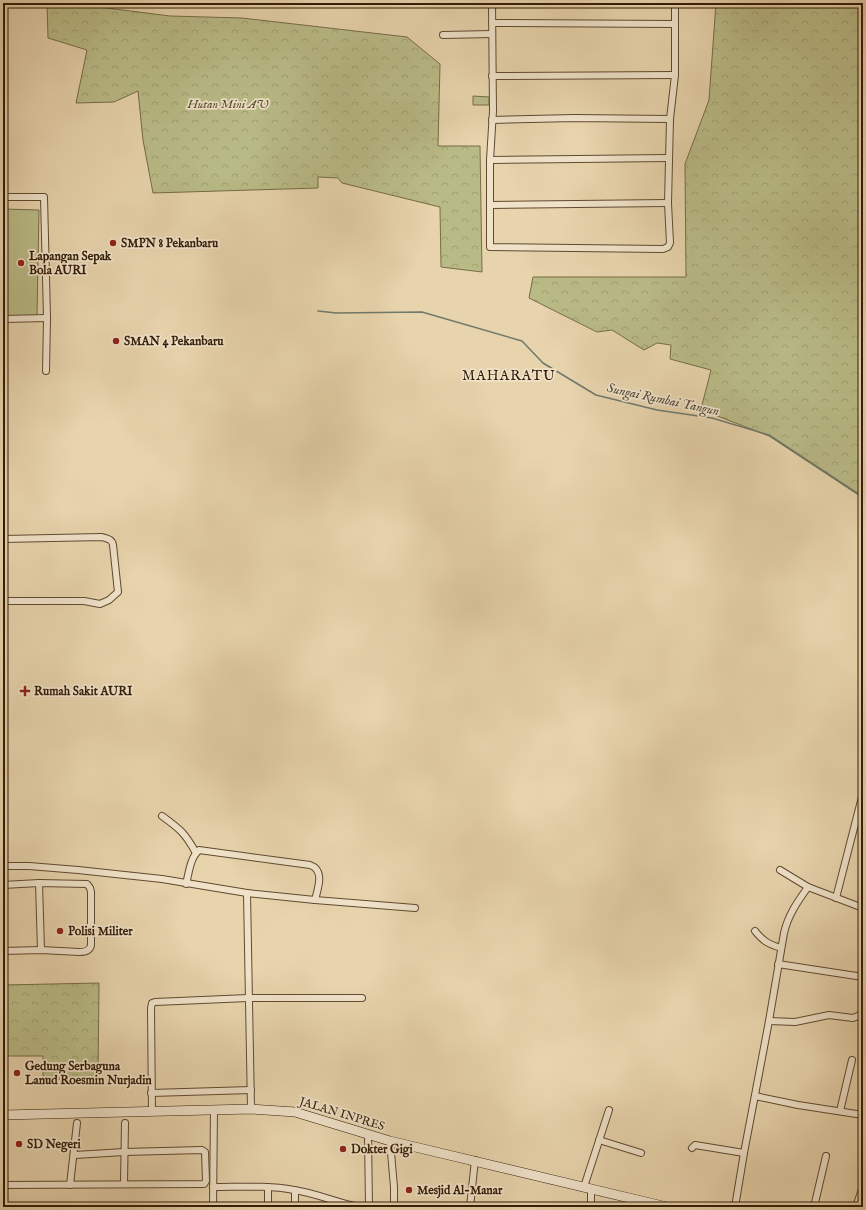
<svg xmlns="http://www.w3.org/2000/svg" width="866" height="1210" viewBox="0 0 866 1210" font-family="'IM FELL English',serif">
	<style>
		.forest { fill: url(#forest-crowns); stroke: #766c47 }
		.garden { fill: #b9bb87; stroke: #766c47 }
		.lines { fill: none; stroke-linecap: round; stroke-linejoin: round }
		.stream { stroke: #6f796b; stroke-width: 1.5 }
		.street-casing { stroke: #604a30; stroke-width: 8 }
		.secondary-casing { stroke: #331c07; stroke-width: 10 }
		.street { stroke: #efe2c9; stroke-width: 6 }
		.secondary { stroke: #efe2c9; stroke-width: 9 }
		.poi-dot { fill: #8f2418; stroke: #efe2c9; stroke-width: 1.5 }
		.labels { text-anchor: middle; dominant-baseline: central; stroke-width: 3.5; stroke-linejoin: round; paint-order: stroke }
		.park-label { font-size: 12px; font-style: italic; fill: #5b4c2d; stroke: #efe2c9 }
		.poi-label { font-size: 12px; font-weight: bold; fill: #331c07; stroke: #efe2c9; text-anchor: start }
		.street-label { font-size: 12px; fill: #331c07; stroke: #efe2c9 }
		.water-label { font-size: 13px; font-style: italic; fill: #514a39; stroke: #efe2c9 }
		.quarter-label { font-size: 14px; letter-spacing: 1px; fill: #331c07; stroke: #efe2c9 }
	</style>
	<defs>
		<pattern id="forest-crowns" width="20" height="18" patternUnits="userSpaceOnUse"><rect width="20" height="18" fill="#b9bb87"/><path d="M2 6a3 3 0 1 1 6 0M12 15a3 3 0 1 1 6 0" fill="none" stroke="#a0a073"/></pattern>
	</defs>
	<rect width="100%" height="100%" fill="#e7d3ac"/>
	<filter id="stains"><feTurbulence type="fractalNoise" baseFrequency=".005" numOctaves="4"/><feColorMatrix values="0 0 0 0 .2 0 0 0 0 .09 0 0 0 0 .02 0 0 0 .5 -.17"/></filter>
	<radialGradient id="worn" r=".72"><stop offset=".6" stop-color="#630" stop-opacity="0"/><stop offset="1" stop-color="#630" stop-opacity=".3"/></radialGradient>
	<g class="forest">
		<path d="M47,3H67L170,16L242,18L407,37L440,64L438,146H480L482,272L441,267L440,207L342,183L338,178L318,177V188L153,193L143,140L138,91L114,102L76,103L87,50L48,38Z"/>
		<path d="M716,3H861L859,88H863V498L769,436L712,414L702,405L711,370L670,359L671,345L657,343L644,350L612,330L597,332L529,298L533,277H686L685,164L709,100Z"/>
		<path d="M99,983L98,1077L43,1080V1056H3V985Z"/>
	</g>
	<g class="garden">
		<path d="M473,96L489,97V105H473Z"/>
		<path d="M3,209L39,210L37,316H3Z"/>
	</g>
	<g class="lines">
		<path class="stream" d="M318,311L336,313L422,312L522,341L543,363L596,395L657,410L712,418L769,435L863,497"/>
		<defs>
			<g id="street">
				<path d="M492,3L493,111L490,160V247L663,249L668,247L670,243L668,203L670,119L675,75V3"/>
				<path d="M492,23L675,24"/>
				<path d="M443,35L492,34"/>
				<path d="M492,76L675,75"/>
				<path d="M492,120L574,118L670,119"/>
				<path d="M490,160L669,158"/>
				<path d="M3,197H44L47,318L46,371"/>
				<path d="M490,205L668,203"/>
				<path d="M3,319L47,318"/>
				<path d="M3,539L102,537C108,539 112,539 113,545L118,592L109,600L100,604L84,601H3"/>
				<path d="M162,816C180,829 185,833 196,853"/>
				<path d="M3,866H29L78,870L162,879L247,893L315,900L415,908"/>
				<path d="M780,870L808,887L863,908"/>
				<path d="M39,883L41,950"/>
				<path d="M186,884C189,873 190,858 199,850L310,865C325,870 318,888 315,900"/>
				<path d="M3,885L39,883L87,884L90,888L91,892V945C90,951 85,952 79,952L41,950L3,951"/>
				<path d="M247,893L251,1109"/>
				<path d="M836,898L863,793"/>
				<path d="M755,931C763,941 768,944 781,948"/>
				<path d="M778,964L863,977"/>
				<path d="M769,1021L795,1022L829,1015L853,1018L858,1016L863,1012"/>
				<path d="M151,1093L251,1090"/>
				<path d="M755,1096L798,1105L863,1115"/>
				<path d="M840,1111L852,1060"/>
				<path d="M152,1112L151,1008L152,1003L155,1002L248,998H362"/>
				<path d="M368,1134L369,1207"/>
				<path d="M599,1140L641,1153"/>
				<path d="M390,1141L394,1187V1207"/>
				<path d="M692,1148L695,1145L744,1153"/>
				<path d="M124,1183L125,1123"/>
				<path d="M3,1185L204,1184L206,1181L205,1152L202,1150L124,1152L75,1155"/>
				<path d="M70,1185L77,1123"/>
				<path d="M213,1187C240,1187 267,1185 294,1190C316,1193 337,1203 359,1207"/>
				<path d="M584,1187L609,1110"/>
				<path d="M591,1189V1207"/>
				<path d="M213,1207L214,1110"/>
				<path d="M268,1207V1187"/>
				<path d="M295,1207V1190"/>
				<path d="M470,1207L475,1160"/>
				<path d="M735,1207L744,1153L769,1021L784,933C788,915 798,901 808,887"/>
				<path d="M814,1207L826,1156"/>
				<path d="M856,1207L863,1186"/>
			</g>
			<path id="secondary" d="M3,1115L251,1109L295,1112L390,1141L667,1207"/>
		</defs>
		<use href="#street" class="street-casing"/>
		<use href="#secondary" class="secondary-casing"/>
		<use href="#street" class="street"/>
		<use href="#secondary" class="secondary"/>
	</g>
	<g class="poi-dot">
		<circle cx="113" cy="243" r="4"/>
		<circle cx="21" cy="263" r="4"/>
		<circle cx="116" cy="341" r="4"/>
		<path d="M23 685h4v4h4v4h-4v4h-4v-4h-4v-4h4z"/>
		<circle cx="60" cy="931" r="4"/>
		<circle cx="17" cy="1073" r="4"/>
		<circle cx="19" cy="1144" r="4"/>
		<circle cx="343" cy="1149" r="4"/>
		<circle cx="409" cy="1190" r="4"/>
	</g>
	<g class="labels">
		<g class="park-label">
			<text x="228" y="104">Hutan Mini AU</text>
		</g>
		<g class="poi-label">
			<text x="121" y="243">SMPN 8 Pekanbaru</text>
			<text x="29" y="256">Lapangan Sepak<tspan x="29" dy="14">Bola AURI</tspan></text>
			<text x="124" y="341">SMAN 4 Pekanbaru</text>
			<text x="34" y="691">Rumah Sakit AURI</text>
			<text x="68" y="931">Polisi Militer</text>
			<text x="25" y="1066">Gedung Serbaguna<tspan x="25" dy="14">Lanud Roesmin Nurjadin</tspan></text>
			<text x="27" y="1144">SD Negeri</text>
			<text x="351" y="1149">Dokter Gigi</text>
			<text x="417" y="1190">Mesjid Al-Manar</text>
		</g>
		<g class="street-label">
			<text transform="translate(342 1114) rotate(17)">JALAN INPRES</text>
		</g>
		<g class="water-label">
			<text transform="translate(663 400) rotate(12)">Sungai Rumbai Tangun</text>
		</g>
		<g class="quarter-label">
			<text x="509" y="376">MAHARATU</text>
		</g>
	</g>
	<rect width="866" height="1210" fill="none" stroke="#e7d3ac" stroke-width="16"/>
	<rect x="4" y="4" width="858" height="1202" fill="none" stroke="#331c07" stroke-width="2"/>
	<rect x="8" y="8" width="850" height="1194" fill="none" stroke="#331c07"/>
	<rect width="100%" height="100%" filter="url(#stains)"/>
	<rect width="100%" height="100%" fill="url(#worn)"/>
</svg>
